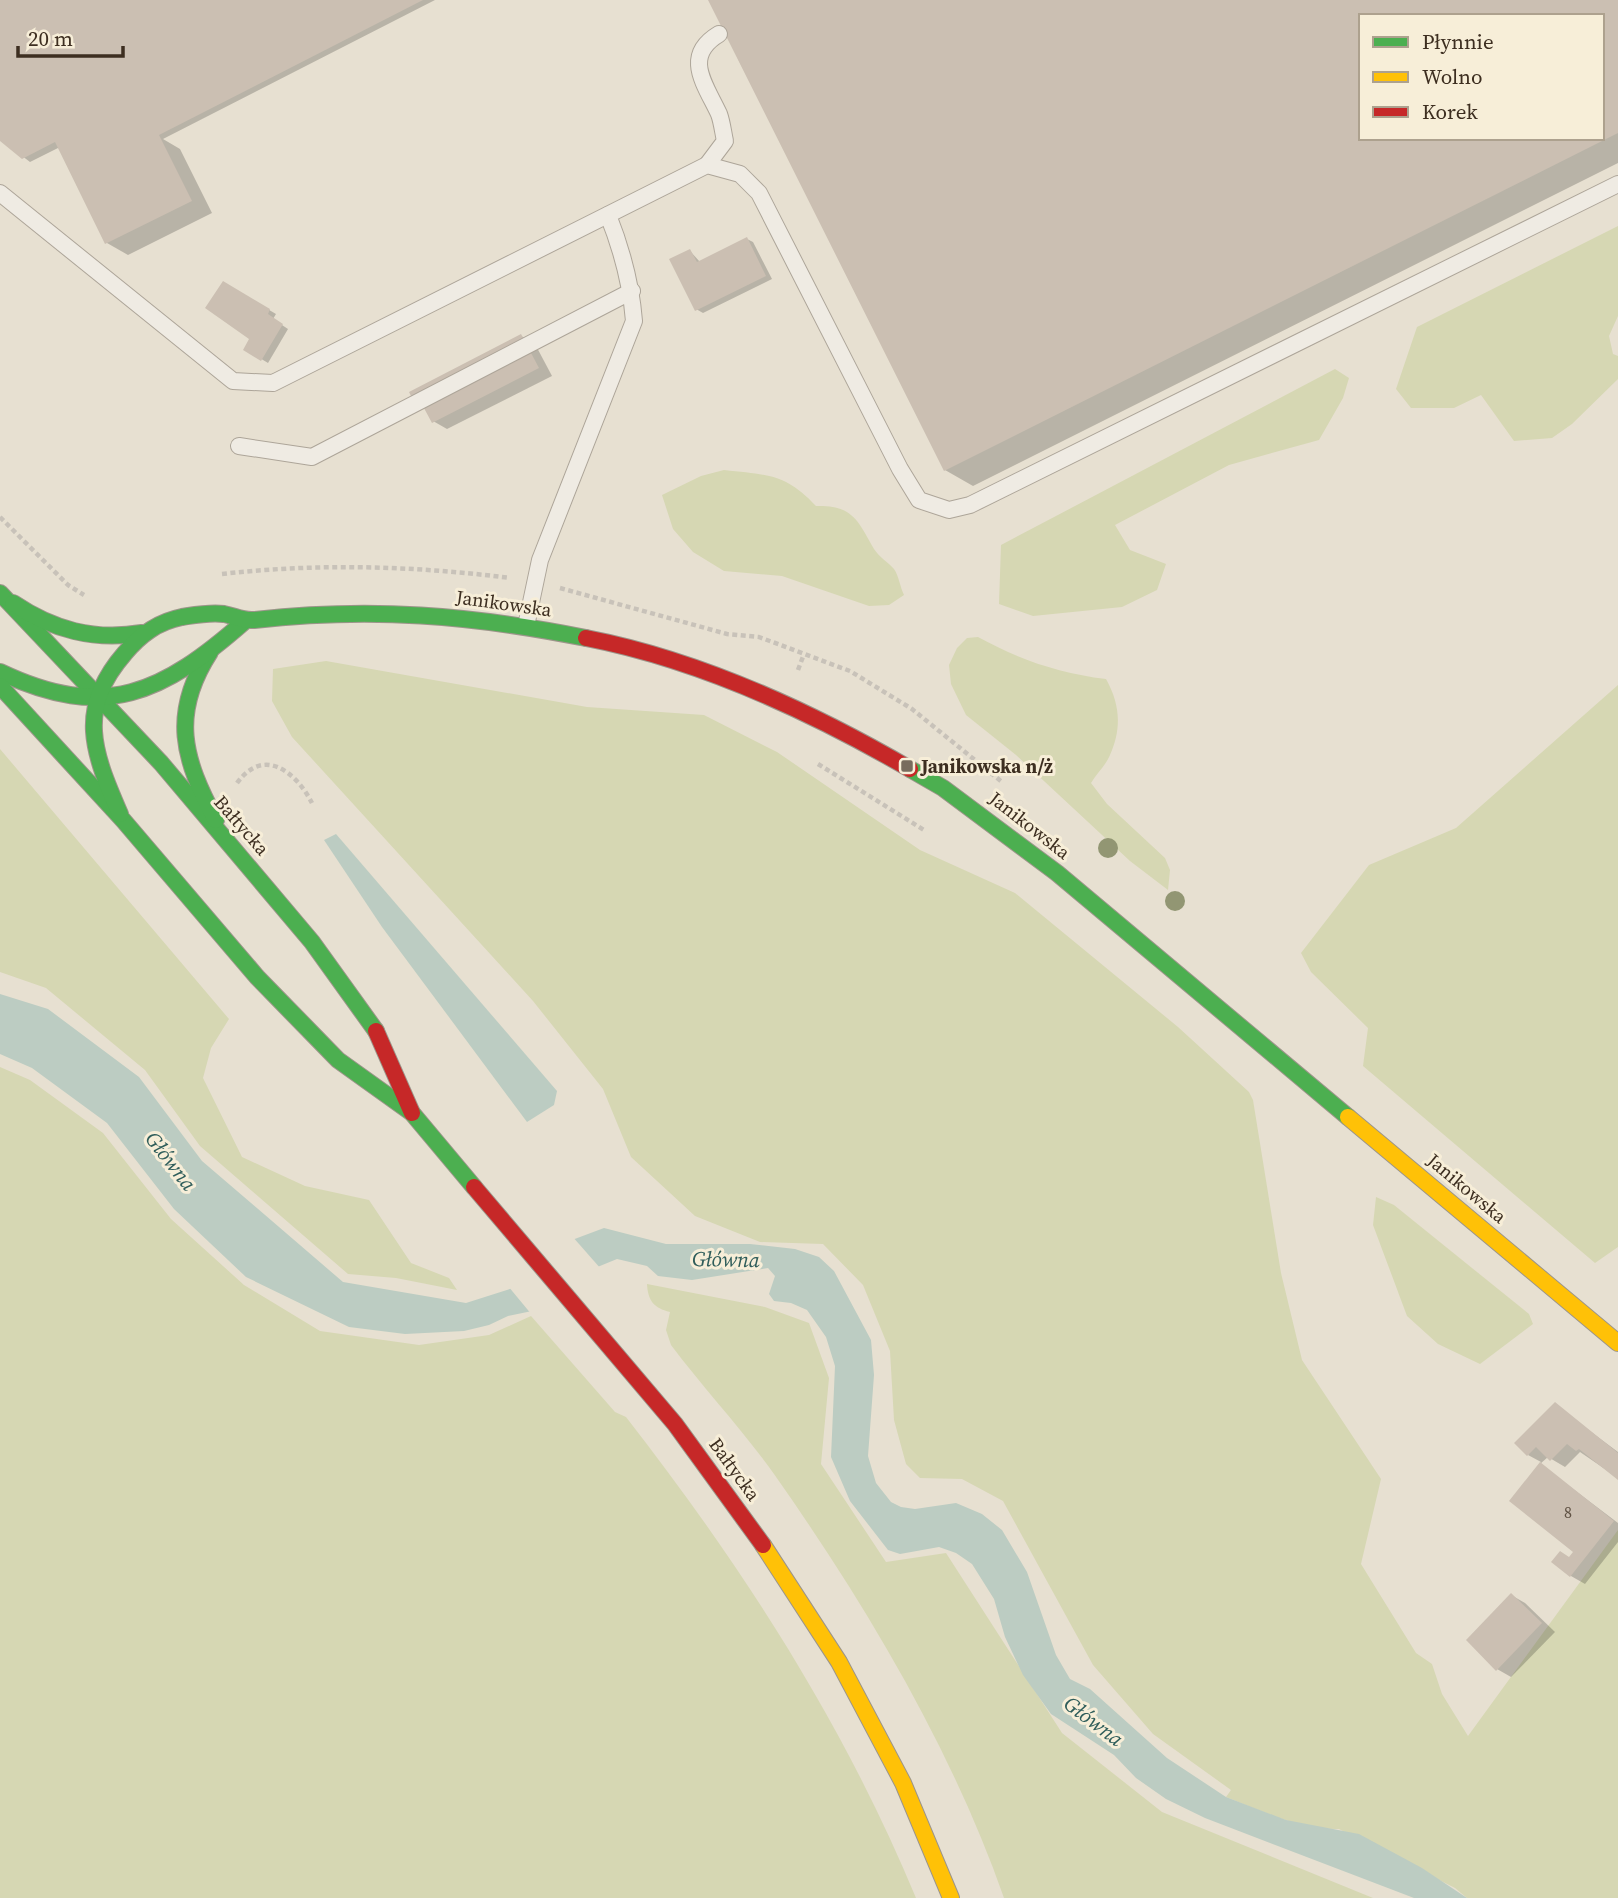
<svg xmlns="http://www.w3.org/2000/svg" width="1618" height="1898" viewBox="0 0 1618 1898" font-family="'Source Serif 4',serif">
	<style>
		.green { fill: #d6d7b3 }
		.water { fill: #bcccc2 }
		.pier { fill: #e7e0d1 }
		.shadow { fill: #0003; fill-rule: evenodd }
		.building { fill: #cbbfb2; fill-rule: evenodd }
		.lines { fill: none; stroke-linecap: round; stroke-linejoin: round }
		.lane-casing { stroke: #ada599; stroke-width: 18 }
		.fast-casing { stroke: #9c958a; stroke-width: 18 }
		.slow-casing { stroke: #9c958a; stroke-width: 18 }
		.jam-casing { stroke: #9c958a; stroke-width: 18 }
		.path { stroke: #c8c2b9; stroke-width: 4.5; stroke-dasharray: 5 3.5; stroke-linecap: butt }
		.lane { stroke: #efebe3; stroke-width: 16 }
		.fast { stroke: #4caf50; stroke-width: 16 }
		.slow { stroke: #ffc107; stroke-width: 16 }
		.jam { stroke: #c62828; stroke-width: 16 }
		.tree { fill: #929673 }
		.poi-dot { fill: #786c5e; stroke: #f7eed8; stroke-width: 2.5 }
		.labels { text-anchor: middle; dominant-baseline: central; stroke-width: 6; stroke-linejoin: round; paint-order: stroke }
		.number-label { font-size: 16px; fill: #605244 }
		.street-label { font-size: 19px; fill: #3d2e20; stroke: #f7eed8 }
		.poi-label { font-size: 19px; font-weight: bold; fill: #3d2e20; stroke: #f7eed8; text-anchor: start }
		.water-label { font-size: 21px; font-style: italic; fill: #2f5d5a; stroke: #f7eed8 }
	</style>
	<rect width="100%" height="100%" fill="#e7e0d1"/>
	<g class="green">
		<path d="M1618,226V316L1609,336L1613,354L1618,356V379L1572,424L1552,438L1514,441L1481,395L1454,408H1411L1396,389L1417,327Z"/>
		<path d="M1335,369L1349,378L1343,398L1319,440L1229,465L1115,525L1130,550L1166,564L1157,590L1122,607L1033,616L999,604L1001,545Z"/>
		<path d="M724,470C767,475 785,473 816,506C853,505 858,521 874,549C879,557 888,562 894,569C899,576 900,587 904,595L889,605L869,606L782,576L724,571L693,552L673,529L662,495L701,476Z"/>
		<path d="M978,637C1020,660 1059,673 1106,679C1120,704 1122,728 1110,755C1106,765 1097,773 1091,783L1107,804L1165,858L1170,870L1168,890L1130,861L1016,755L966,715L951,684L949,665L957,648L967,638Z"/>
		<path d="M326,661L587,707L704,715L777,752L920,850L1015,893L1178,1027L1249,1092L1253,1100L1281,1273L1302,1360L1381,1479L1361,1564L1416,1653L1432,1664L1442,1694L1468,1736L1618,1530V1898H1467L1455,1888L1339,1829C1300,1830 1262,1811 1226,1797L1231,1790L1153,1734L1093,1665L1003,1501L962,1479L920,1478L906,1464L894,1420L890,1351L863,1285L823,1244L760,1242L695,1216L631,1157L603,1089L533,1001L292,737L272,701L273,669Z"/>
		<path d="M1618,685V1247L1595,1263L1363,1066L1368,1028L1311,972L1301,953L1369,865L1456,828Z"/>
		<path d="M0,749L229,1019L211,1048L203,1078L242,1157L305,1186L369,1200L411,1263L449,1278L457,1290L396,1278L348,1274L200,1146L145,1070L46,988L0,972Z"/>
		<path d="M0,1067L30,1080L103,1133L171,1219L244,1285L320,1331L419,1345L489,1335L531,1316L615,1412L626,1417C742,1566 843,1722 916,1898H0Z"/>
		<path d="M1376,1197L1394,1205L1529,1314L1533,1324L1480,1364L1438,1344L1407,1316L1373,1225Z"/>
		<path d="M647,1284L765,1307L809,1323L829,1378L821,1464L886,1562L946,1553L1062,1733L1162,1812L1373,1898H1004C951,1747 866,1605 774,1474C742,1429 704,1389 671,1345L666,1330L670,1312C654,1308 648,1301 647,1284Z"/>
	</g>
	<g class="water">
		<path d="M336,834L557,1091L554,1105L527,1122L382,927L324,840Z"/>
		<path d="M0,994L48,1009L139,1077L202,1161L343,1282L466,1303L513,1288L572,1240L604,1228L666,1244H750L795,1249L819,1257L834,1271L871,1340L874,1375L868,1456L876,1483L891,1502L901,1507L915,1509L956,1503L982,1514L1002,1530L1027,1572L1056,1655L1070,1679L1090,1689L1167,1758L1226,1797L1286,1820L1359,1834L1422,1868L1467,1898H1414L1205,1818L1166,1799L1136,1778L1114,1755L1051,1714L1023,1675L1005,1637L994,1599L972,1564L956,1553L939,1547L900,1554L888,1550L850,1501L831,1457L835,1366L826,1337L807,1310L791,1303L774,1301L769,1294L775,1276L768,1268L692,1280L658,1276L647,1266L617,1259L595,1268L532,1311L508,1316L489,1325L464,1331L405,1334L349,1327L246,1277L174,1209L107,1123L32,1068L0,1054Z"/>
	</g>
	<path class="pier" d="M572,1236L601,1269L532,1315L508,1286Z"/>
	<g class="shadow">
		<path d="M0,0H435L163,139L180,149L212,213L128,255L107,243L60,147L30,162L0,139Z"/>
		<path d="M709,0H1618V163L973,486L945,470ZM1361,16H1602V138H1361Z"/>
		<path d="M747,239L753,242L772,279L703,313L696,309L690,251L700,262Z"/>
		<path d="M224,283L276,314L273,319L288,329L268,363L245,349L251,338Z"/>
		<path d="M521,336L535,344L552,376L447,429L433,421Z"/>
		<path d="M1555,1405L1618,1452V1478L1580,1452L1565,1467L1548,1457L1540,1464L1618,1523V1542L1585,1584L1571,1576L1570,1558L1576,1552L1511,1501L1541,1462L1528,1455Z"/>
		<path d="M1511,1595L1525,1603L1555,1632L1511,1677L1497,1669Z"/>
	</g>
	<g class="building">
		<path d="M0,0H423L159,135L192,201L105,244L55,142L22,159L0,141Z"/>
		<path d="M708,0H1618V133L944,471ZM1361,16H1602V138H1361Z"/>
		<path d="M747,237L766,276L695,311L669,259L690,249L697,262Z"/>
		<path d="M223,281L270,309L268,314L283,324L261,361L243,350L249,339L205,308Z"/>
		<path d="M521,334L539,368L432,423L418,397L413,400L409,392Z"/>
		<path d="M1555,1402L1618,1453V1480L1579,1449L1576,1451L1567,1444L1550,1461L1536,1447L1527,1456L1514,1443Z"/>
		<path d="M1540,1462L1614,1521L1570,1577L1551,1562L1560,1551L1569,1557L1573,1552L1509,1501Z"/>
		<path d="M1511,1593L1542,1623L1496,1671L1466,1640Z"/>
	</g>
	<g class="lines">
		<defs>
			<g id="lane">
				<path d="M707,165L725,141C723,132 722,122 719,114C705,84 682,56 719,34"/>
				<path d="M0,193L233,381L273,383L707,165L740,174L759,193L900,469L919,500L949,510L970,505L1618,184"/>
				<path d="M239,446L312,457L632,291"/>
				<path d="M526,626L540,560L634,321C631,283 622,250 608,215"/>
			</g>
			<g id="fast">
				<path d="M0,593L161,763L312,942L376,1031"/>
				<path d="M13,603C53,630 94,641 142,633"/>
				<path d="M210,652C170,714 183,759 216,820"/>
				<path d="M0,672C105,722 163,693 245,621"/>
				<path d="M0,686L123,820L257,977L338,1060L412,1113L474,1187"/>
				<path d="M910,769L943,788L1057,873L1348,1117"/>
				<path d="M120,814C93,752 76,709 125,653C140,635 157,622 182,617C195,615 210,612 224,614C235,616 242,621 254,620C371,607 471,615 586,638"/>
			</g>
			<g id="slow">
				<path d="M1348,1117L1618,1343"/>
				<path d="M763,1545L839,1662L903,1783L951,1898"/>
			</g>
			<g id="jam">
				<path d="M586,638C700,660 810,711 910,769"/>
				<path d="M376,1031L412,1113"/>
				<path d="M474,1187L675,1424L763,1545"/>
			</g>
		</defs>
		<use href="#lane" class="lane-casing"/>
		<use href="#fast" class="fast-casing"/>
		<use href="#slow" class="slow-casing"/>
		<use href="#jam" class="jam-casing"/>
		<g class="path">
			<path d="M0,517L68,585L84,595"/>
			<path d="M222,574C316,563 417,566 510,578"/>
			<path d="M560,588L727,634L759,637L850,671L912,709L1002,782"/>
			<path d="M798,670L804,654"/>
			<path d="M818,764L924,830"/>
			<path d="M237,783C264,746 296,772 312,803"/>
		</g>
		<use href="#lane" class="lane"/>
		<use href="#fast" class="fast"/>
		<use href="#slow" class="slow"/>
		<use href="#jam" class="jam"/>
	</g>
	<g class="tree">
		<circle cx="1108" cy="848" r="10"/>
		<circle cx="1175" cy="901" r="10"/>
	</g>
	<rect class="poi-dot" x="900" y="759" width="14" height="14" rx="3.5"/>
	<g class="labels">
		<g class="number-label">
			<text x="1568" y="1512">8</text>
		</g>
		<g class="street-label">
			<text transform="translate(504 603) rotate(8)">Janikowska</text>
			<text transform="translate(242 825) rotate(49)">Bałtycka</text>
			<text transform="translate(1030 825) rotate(38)">Janikowska</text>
			<text transform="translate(1467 1188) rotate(40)">Janikowska</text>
			<text transform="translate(735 1469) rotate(54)">Bałtycka</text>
		</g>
		<g class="poi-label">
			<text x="921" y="766">Janikowska n/ż</text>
		</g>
		<g class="water-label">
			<text transform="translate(171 1161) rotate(52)">Główna</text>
			<text transform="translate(726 1259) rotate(1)">Główna</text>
			<text transform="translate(1094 1721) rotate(37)">Główna</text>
		</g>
	</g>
	<rect x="1359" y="14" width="245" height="126" fill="#f7eed8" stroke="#ada18e" stroke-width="2"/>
	<rect x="1373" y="37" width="35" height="10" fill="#4caf50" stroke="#ada18e" stroke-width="2"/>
	<text x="1422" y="49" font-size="21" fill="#3d2e20">Płynnie</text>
	<rect x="1373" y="72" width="35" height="10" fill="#ffc107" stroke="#ada18e" stroke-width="2"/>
	<text x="1422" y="84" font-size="21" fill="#3d2e20">Wolno</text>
	<rect x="1373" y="107" width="35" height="10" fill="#c62828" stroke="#ada18e" stroke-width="2"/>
	<text x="1422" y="119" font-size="21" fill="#3d2e20">Korek</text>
	<path d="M18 46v10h105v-10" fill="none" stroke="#3d2e20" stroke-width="3.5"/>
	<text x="28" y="46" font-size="21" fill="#3d2e20" stroke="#f7eed8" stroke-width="5" paint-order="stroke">20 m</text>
</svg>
